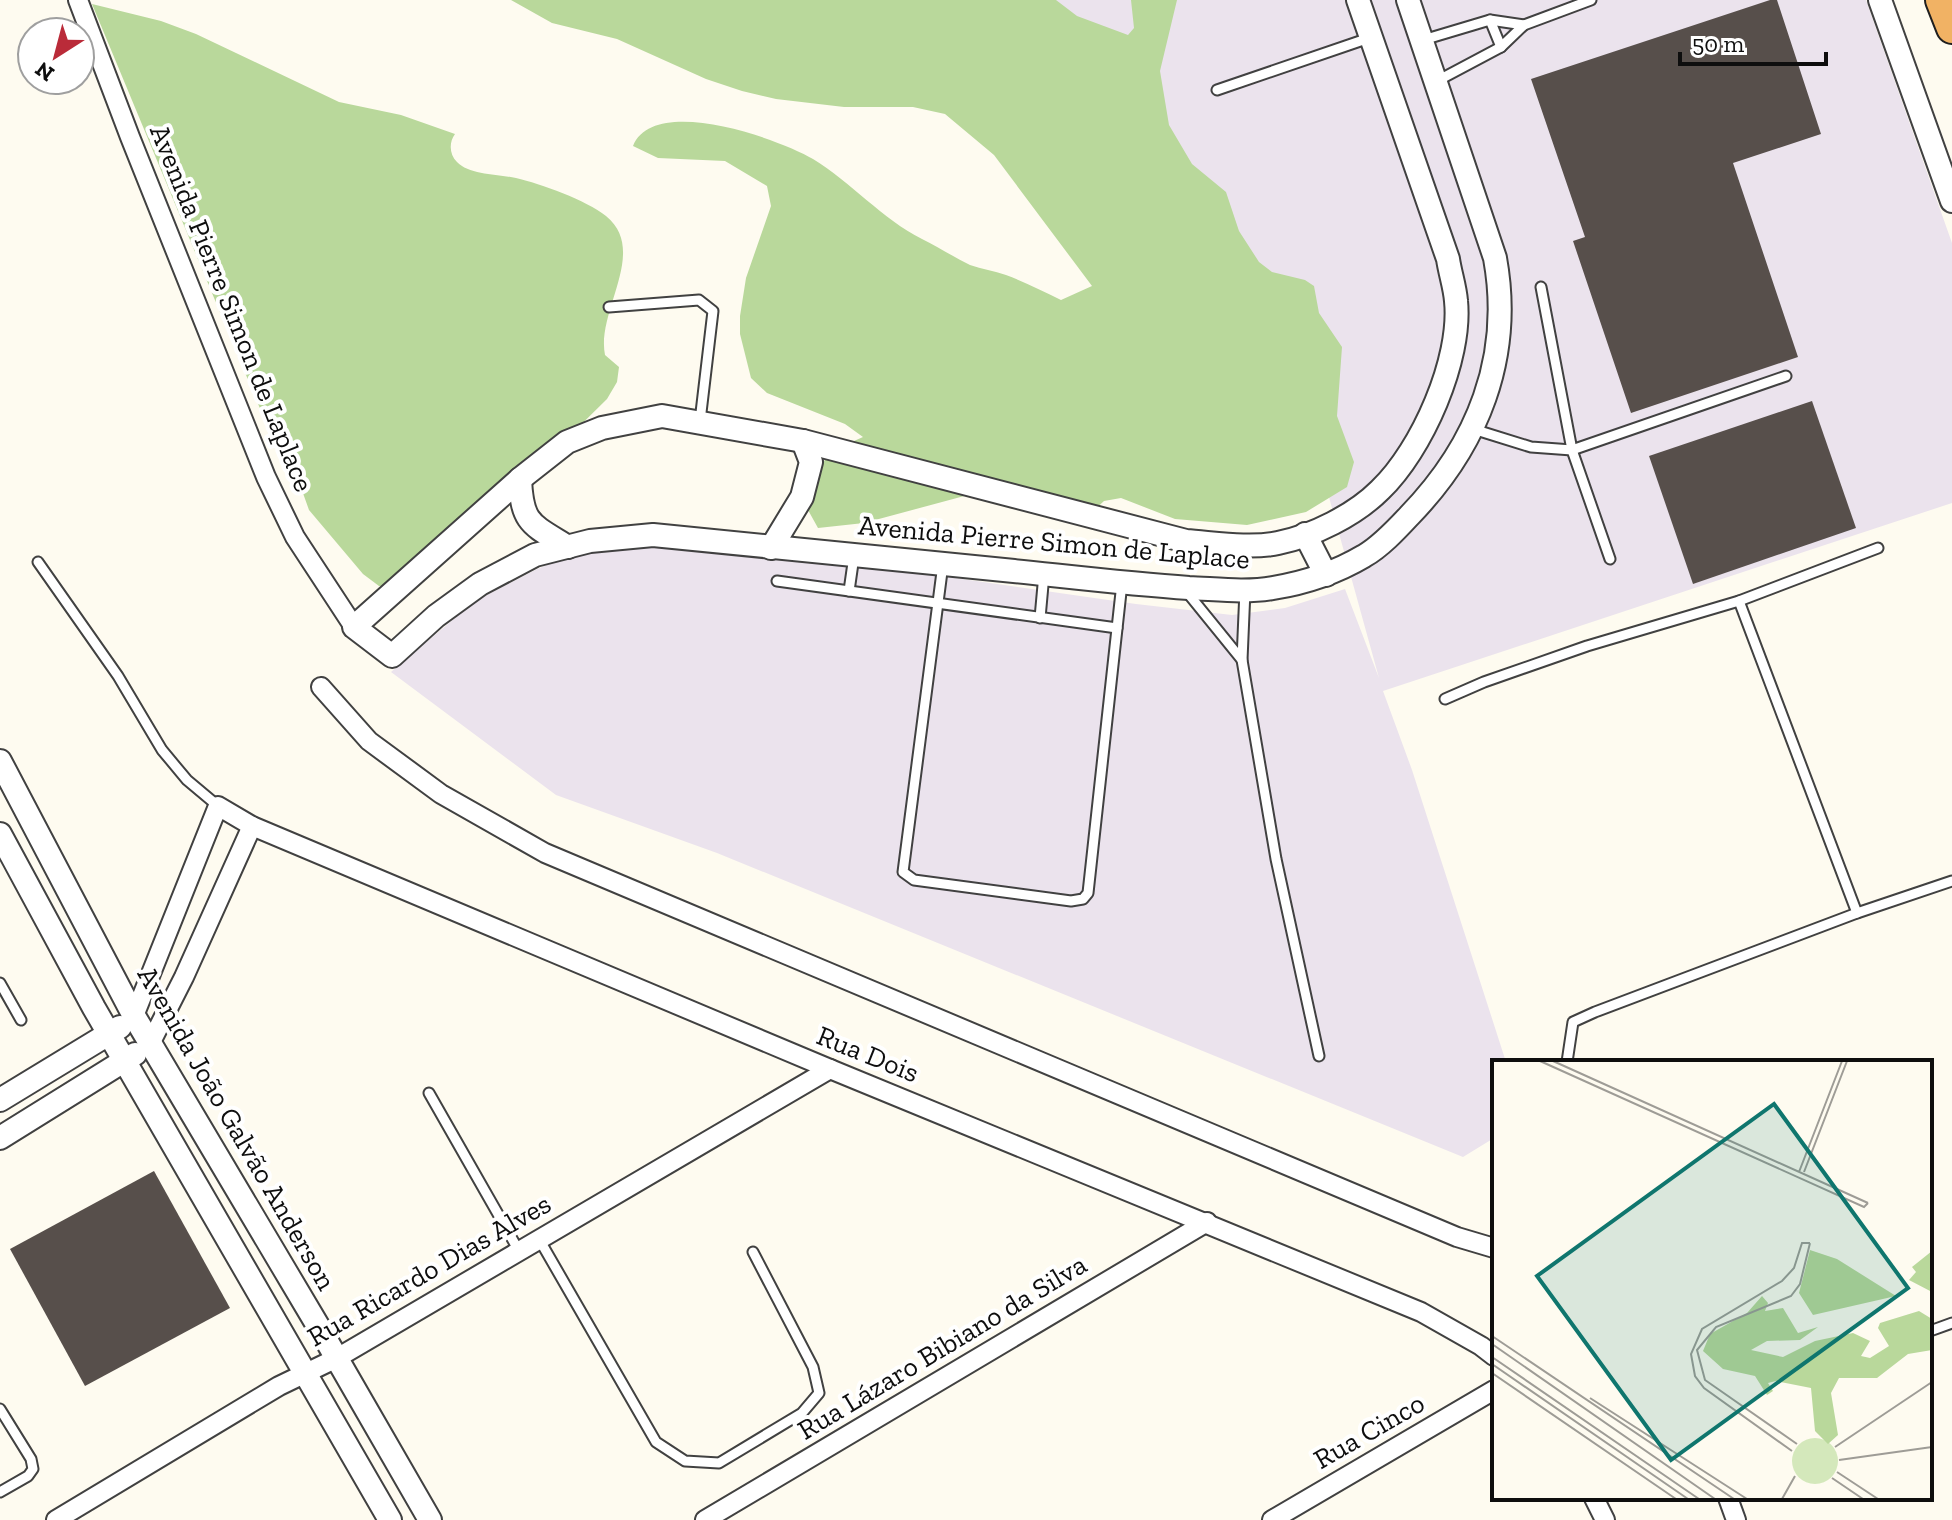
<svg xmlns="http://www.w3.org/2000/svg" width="1952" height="1520" viewBox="0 0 1952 1520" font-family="'Zilla Slab',serif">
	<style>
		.industrial { fill: #ebe3ed }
		.forest { fill: #b9d89b }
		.building { fill: #574f4b }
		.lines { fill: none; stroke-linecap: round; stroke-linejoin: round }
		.service-casing { stroke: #414141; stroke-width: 13 }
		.minor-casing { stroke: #414141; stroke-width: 22 }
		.tertiary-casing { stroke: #414141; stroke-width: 26 }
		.trunk-casing { stroke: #1f1f1f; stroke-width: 34 }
		.service { stroke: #fff; stroke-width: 9 }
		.minor { stroke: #fff; stroke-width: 18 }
		.tertiary { stroke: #fff; stroke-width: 22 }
		.trunk { stroke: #f1b264; stroke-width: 30 }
		.labels { text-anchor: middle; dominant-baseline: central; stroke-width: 8; stroke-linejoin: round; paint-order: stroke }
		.street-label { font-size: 28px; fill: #0e0e0e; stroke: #fff }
		.inset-road { fill: none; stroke: #9e9c96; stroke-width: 2 }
		.view { fill: #0f766e; fill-opacity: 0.15; stroke: #0f766e; stroke-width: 4 }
		.inset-edge { fill: none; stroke: #0e0e0e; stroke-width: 4 }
	</style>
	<rect width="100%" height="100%" fill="#fefbf0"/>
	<path class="industrial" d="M976,0H1866L1952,243V503L1383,691L1412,770L1506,1062H1494V1138L1463,1157L717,853L556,795L391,672L475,601L537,569L594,546L649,538L760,550L1136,604L1232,615L1285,608L1345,589L1379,678L1293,367Z"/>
	<g class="forest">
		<path d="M511,0H1056L1077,16L1128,35L1134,28L1131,0H1177L1160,71L1169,125L1192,164L1226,192L1239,231L1259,262L1272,272L1305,280L1314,286L1319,313L1342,347L1337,416L1354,462L1347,487L1306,512L1247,525L1175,519L1121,498L1104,501L1091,513L968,495L864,523L818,528L808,510L814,471L836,449L863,437L845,424L767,393L751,378L740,334V316L746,278L771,206L767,186L725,161L658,158L633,146C654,94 779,139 813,159C851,182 882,219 922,239C938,247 954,257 970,265C982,269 994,271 1006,275C1025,282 1043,291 1061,300L1092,286L994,155L945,114L913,107H844L776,99L742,91L706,79L617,39L552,23Z"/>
		<path d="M92,4L161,21L196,34L339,102L401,115L455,134C449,142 449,154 457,162C469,175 498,174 516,178C541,184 586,200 606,216C649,251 596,311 605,355L619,367L617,382L607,399L530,475L506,509L464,536L396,587L379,586L363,574L309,510L294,468L271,435Z"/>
	</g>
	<g class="building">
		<path d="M1770,0H1777L1821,134L1733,163L1798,357L1631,413L1573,241L1585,237L1531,79Z"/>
		<path d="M1812,401L1856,528L1693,584L1649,456Z"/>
		<path d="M154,1171L230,1308L85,1386L10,1249Z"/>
	</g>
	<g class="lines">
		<defs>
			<g id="service">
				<path d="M1490,20L1501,47"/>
				<path d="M1423,40L1490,20L1524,25"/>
				<path d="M1437,81L1501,47L1524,25L1591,0"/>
				<path d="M1217,90L1372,37"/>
				<path d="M1541,287L1572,450L1610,559"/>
				<path d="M609,307L699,300L713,311L700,421"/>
				<path d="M1473,429L1531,447L1572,450L1786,376"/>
				<path d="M38,562L118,676L162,750L187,780L218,806"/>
				<path d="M943,564L903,872L914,880L1071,901L1083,899L1088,893L1122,583"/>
				<path d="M777,581L1117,628"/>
				<path d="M1245,590L1242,660L1276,859L1319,1056"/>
				<path d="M849,591L854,556"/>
				<path d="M1186,591L1242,660"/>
				<path d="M1739,601L1857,913"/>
				<path d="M1040,618L1044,574"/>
				<path d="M1445,699L1484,682L1587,646L1739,601L1878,548"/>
				<path d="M0,983L21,1020"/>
				<path d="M1567,1062L1573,1022L1595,1012L1857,913L1952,881"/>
				<path d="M429,1093L519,1251"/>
				<path d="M539,1239L656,1442L685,1461L719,1463L802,1413L819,1393L813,1367L753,1252"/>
				<path d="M1930,1331L1952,1323"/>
				<path d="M0,1409L31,1459L33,1469L28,1476L0,1492"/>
			</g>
			<g id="minor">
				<path d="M78,0L130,137L266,477L295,537L354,627"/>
				<path d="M321,687L369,741L441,794L545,853L1457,1237L1494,1248"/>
				<path d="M134,1016L218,806L252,826L830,1069L1421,1312L1481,1346L1494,1356"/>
				<path d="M150,1044L184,977L252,826"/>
				<path d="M1594,1498L1605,1520"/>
				<path d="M1728,1498L1736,1520"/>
				<path d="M56,1520L279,1386L337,1358L830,1069"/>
				<path d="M705,1520L1207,1222"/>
				<path d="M1272,1520L1494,1390"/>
			</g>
			<g id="tertiary">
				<path d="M1358,0L1448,259C1450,273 1455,287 1456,301C1462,359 1422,450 1380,490C1355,515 1313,536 1278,543C1249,549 1215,543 1186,541L803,441L662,416L602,428L567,442L520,479L354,627L392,656L436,616L480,584L535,555L590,541L653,535C773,548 894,558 1014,571C1072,577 1130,584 1189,588C1216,589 1245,593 1273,588C1304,583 1337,572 1364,556C1380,547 1396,530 1409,516C1478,445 1513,357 1495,258L1408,0"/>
				<path d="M1880,0L1952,201"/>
				<path d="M520,479C522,524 531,524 568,547"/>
				<path d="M1305,534L1326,575"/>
				<path d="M771,548L802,497L811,462L803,441"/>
				<path d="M0,761L134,1016L321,1331L430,1520"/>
				<path d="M0,834L94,1008L390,1520"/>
				<path d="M0,1100L120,1027"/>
				<path d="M0,1138L135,1054"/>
			</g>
			<path id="trunk" d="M1941,0L1952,28"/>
		</defs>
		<use href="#service" class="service-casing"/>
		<use href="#minor" class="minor-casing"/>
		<use href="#tertiary" class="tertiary-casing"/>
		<use href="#trunk" class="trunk-casing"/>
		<use href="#service" class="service"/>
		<use href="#minor" class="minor"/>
		<use href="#tertiary" class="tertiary"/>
		<use href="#trunk" class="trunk"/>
	</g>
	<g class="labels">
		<g class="street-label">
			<text transform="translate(232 308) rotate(68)">Avenida Pierre Simon de Laplace</text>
			<text transform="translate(1054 542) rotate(5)">Avenida Pierre Simon de Laplace</text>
			<text transform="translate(868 1054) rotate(22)">Rua Dois</text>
			<text transform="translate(237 1128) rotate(60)">Avenida João Galvão Anderson</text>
			<text transform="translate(429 1270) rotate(-30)">Rua Ricardo Dias Alves</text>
			<text transform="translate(942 1347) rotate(-31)">Rua Lázaro Bibiano da Silva</text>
			<text transform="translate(1369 1431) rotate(-30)">Rua Cinco</text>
		</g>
	</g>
	<g transform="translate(1492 1060)">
		<rect width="440" height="440" fill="#fefbf0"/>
		<path d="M300 401a23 23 0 1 1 46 0a23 23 0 1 1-46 0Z" fill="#d4e8bb"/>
		<path d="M318,190L345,199L404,236L321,255L307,233ZM440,191V232L417,220L424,212L420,207ZM270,236L276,243L273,251L291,248L306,273L326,267L308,280L275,281L259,290L291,297L323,281L361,273L378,281L369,296L378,298L397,286L386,268L388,263L427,251L440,259V290L416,294L385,318H347L339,333L346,375L336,384L323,371L319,328L284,321L276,323L281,331L275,335L263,316L231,309L211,291L218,274L255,253Z" fill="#b9d89b"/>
		<path class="inset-road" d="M48,1L372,147L376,143M61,1L376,143M307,112L350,1M312,112L355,1M0,276L242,439M0,284L223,439M0,297L207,439M0,304L196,439M0,313L184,439M98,338L255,439M305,384L213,320L205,290L224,267L299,236L308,224L318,183M343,387L440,322M300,391L212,328L203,316L199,294L210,269L290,221L302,208L310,183H318M347,400L440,387M345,412L386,439M340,418L371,439M290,439L303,416"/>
		<path class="view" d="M282,44L416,228L179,400L45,216Z"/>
		<rect width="440" height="440" class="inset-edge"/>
	</g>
	<g transform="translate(56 56) rotate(216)"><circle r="38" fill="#ffffff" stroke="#9f9f9f" stroke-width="2"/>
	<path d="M0-6L14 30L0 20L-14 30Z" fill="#ba2b39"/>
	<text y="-12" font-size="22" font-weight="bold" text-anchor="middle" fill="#0e0e0e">N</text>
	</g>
	<path d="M1680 52v12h146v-12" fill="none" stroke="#0e0e0e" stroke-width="4"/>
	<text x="1692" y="52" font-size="24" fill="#0e0e0e" stroke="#ffffff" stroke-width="6" paint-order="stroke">50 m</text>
</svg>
